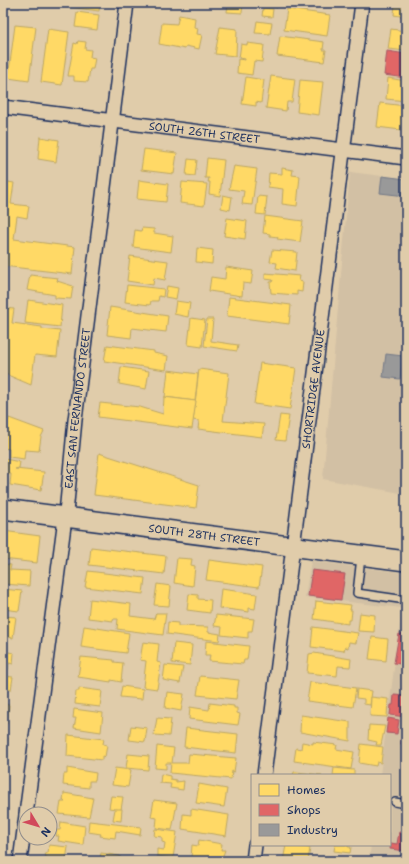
<svg xmlns="http://www.w3.org/2000/svg" width="409" height="864" viewBox="0 0 409 864" font-family="'Shantell Sans',sans-serif">
	<style>
		.built { fill: #d2c0a4 }
		.homes { fill: #ffd966; stroke: #bba664 }
		.shops { fill: #e06666; stroke: #a55664 }
		.industry { fill: #999; stroke: #737987 }
		.lines { fill: none; stroke-linecap: round; stroke-linejoin: round }
		.lane-casing { stroke: #1b2f5e; stroke-width: 10 }
		.street-casing { stroke: #1b2f5e; stroke-width: 16 }
		.secondary-casing { stroke: #1b2f5e; stroke-width: 22 }
		.lane { stroke: #e0ccaa; stroke-width: 7 }
		.street { stroke: #e0ccaa; stroke-width: 13 }
		.secondary { stroke: #e0ccaa; stroke-width: 19 }
		.labels { text-anchor: middle; dominant-baseline: central; stroke-width: 4; stroke-linejoin: round; paint-order: stroke }
		.street-label { font-size: 11px; fill: #1b2f5e; stroke: #e0ccaa }
	</style>
	<rect width="100%" height="100%" fill="#e0ccaa"/>
	<filter id="ink" filterUnits="userSpaceOnUse"><feTurbulence type="fractalNoise" baseFrequency=".025" numOctaves="2"/><feDisplacementMap in="SourceGraphic" scale="8" xChannelSelector="R" yChannelSelector="G"/><feConvolveMatrix kernelMatrix="1 2 1 2 8 2 1 2 1" color-interpolation-filters="sRGB"/></filter>
	<g filter="url(#ink)">
		<g class="built">
			<path d="M350,172L406,179V494L323,479Z"/>
			<path d="M311,561L406,573V861H369L371,845H390V775H380L402,608L305,597Z"/>
		</g>
		<g class="homes">
			<path d="M36,3H100L99,11Z"/>
			<path d="M228,3H243L242,13L227,12Z"/>
			<path d="M254,3H278L277,8Z"/>
			<path d="M299,3H332V6L326,7Z"/>
			<path d="M395,3H406V17L394,15Z"/>
			<path d="M263,8L273,9L272,17L262,16Z"/>
			<path d="M287,9L330,15L327,36L284,30Z"/>
			<path d="M77,12L99,15L97,30L75,27Z"/>
			<path d="M179,15L195,18L194,27L198,28L197,34L202,35L199,49L186,46L185,49L159,44L162,23L177,24Z"/>
			<path d="M257,21L272,23L270,34L255,33Z"/>
			<path d="M15,25L36,27L29,81L8,78Z"/>
			<path d="M220,27L237,29L236,56L215,54Z"/>
			<path d="M48,29L69,32L62,85L41,82Z"/>
			<path d="M391,29L406,31V51L388,49Z"/>
			<path d="M280,36L324,42L323,50H326L324,62L277,56Z"/>
			<path d="M78,41L86,42L85,49L91,50L90,57L95,58L93,69H90L88,82L74,81V76H68L74,43L77,44Z"/>
			<path d="M247,43L264,45L262,62L254,61L252,75L237,73L238,59L245,60V59L239,58L241,44L247,45Z"/>
			<path d="M271,76L295,79L292,102H287L286,111L266,108Z"/>
			<path d="M246,77L264,80L261,103L256,102V106L242,104Z"/>
			<path d="M388,78L406,81V101L386,99Z"/>
			<path d="M300,80L323,82L319,115L297,112Z"/>
			<path d="M380,103L406,106V127H402L401,130L377,127Z"/>
			<path d="M40,137L59,140L56,162L38,159Z"/>
			<path d="M144,149L177,153L174,174L141,170Z"/>
			<path d="M207,158L224,160L220,196L209,194L210,182H208L209,178H205Z"/>
			<path d="M188,159L197,160L195,176L186,175Z"/>
			<path d="M234,166L257,169L252,205L242,204L244,191L229,189Z"/>
			<path d="M282,168L293,170L292,175L300,176L297,206L282,204L283,189L268,187L269,173L282,174Z"/>
			<path d="M139,180L168,184L166,202L137,199Z"/>
			<path d="M3,181L14,183L11,204L29,206L27,218L17,216L14,239L75,247L72,274L3,266Z"/>
			<path d="M182,182L207,184L204,206L180,203Z"/>
			<path d="M223,195L232,197L230,210L221,208Z"/>
			<path d="M258,196L267,197L265,215L256,214Z"/>
			<path d="M265,216L303,221L300,242L277,239L278,237L270,236V234L263,233Z"/>
			<path d="M227,218L247,221L245,239L224,236Z"/>
			<path d="M142,228L154,229V233L173,236L171,252L133,247L135,230L141,231Z"/>
			<path d="M197,248L213,250L212,264L196,262Z"/>
			<path d="M272,250L297,252L295,271L276,268L277,263L270,262Z"/>
			<path d="M130,256L168,261L165,280L154,278L153,285L127,281Z"/>
			<path d="M226,267L253,271L251,284L243,283L242,296L209,291L211,277L225,279Z"/>
			<path d="M265,273L300,276L299,281L303,282L302,292L297,291V295L271,293L270,282H272L273,280L265,279Z"/>
			<path d="M30,275L58,278L57,281L73,286L71,299L55,298V295L27,290Z"/>
			<path d="M127,285L164,289L163,297L159,296L158,301H151L150,305L125,302Z"/>
			<path d="M167,286L178,288L176,299L165,297Z"/>
			<path d="M229,297L291,305L289,324L227,316Z"/>
			<path d="M28,300L62,305L60,327L25,323Z"/>
			<path d="M176,301L190,303L188,317L174,314Z"/>
			<path d="M110,307L168,316L166,332L132,328L131,338L107,335Z"/>
			<path d="M3,308L14,309L12,323L42,327V329L60,331L57,357L35,355L31,385L3,373Z"/>
			<path d="M191,318L205,320L202,347L188,345Z"/>
			<path d="M207,319H213L211,341L238,345L237,351L204,346Z"/>
			<path d="M107,345L154,351V353L168,356L166,370L104,361Z"/>
			<path d="M260,363L296,368L290,409L254,404Z"/>
			<path d="M121,367L149,371L146,389L119,384Z"/>
			<path d="M199,369L229,373L223,421L264,424L262,437L198,429L199,421L193,420Z"/>
			<path d="M168,370L198,374L195,401L165,397Z"/>
			<path d="M164,397L196,401L192,429L98,417L100,403L140,407L163,414Z"/>
			<path d="M280,415L289,416L285,441L276,440Z"/>
			<path d="M9,418L44,431L41,437L39,451L25,450L24,459L9,457V449L3,448V420L8,421Z"/>
			<path d="M99,453L199,485L196,508L94,495Z"/>
			<path d="M5,459L20,462L19,468L15,469L44,472L41,490L10,485L11,474L3,473Z"/>
			<path d="M3,531L40,536L37,563L3,559Z"/>
			<path d="M91,547L166,556L164,574L89,565Z"/>
			<path d="M177,558L192,559L191,565L195,566L193,586L174,583Z"/>
			<path d="M209,560L262,567L259,587L206,580Z"/>
			<path d="M3,564L11,565L10,570L30,571L29,586L4,584L6,572H3Z"/>
			<path d="M88,571L145,578L143,594L85,587Z"/>
			<path d="M157,584L171,586L169,606L154,605Z"/>
			<path d="M3,589L22,591L19,611L3,609Z"/>
			<path d="M221,589L257,594L255,609L249,608V612L219,608Z"/>
			<path d="M189,594L198,595V599L211,600L210,613L187,610Z"/>
			<path d="M90,599L131,604L130,616L154,619L156,613H166L163,635L117,629L118,619H113V621L88,618Z"/>
			<path d="M316,601L351,605L350,610H352L351,620H348V624L314,619Z"/>
			<path d="M360,613L375,615L374,632L358,631Z"/>
			<path d="M216,615L254,619L252,631H248V638L221,635L222,627L214,626Z"/>
			<path d="M3,616L16,617L13,638L3,636Z"/>
			<path d="M168,622L178,623V626L208,627V632L220,634L219,641L167,634Z"/>
			<path d="M84,626L129,633L126,653L81,647Z"/>
			<path d="M313,627L358,633L356,643L349,642L348,648L345,647L344,651L311,647Z"/>
			<path d="M372,637L388,639L386,661L369,659Z"/>
			<path d="M206,641L249,646L247,660H244L243,664L209,661L210,655H205Z"/>
			<path d="M143,642L159,644L157,662L161,663L157,689L143,687L146,661L140,660Z"/>
			<path d="M174,643L192,645L190,665L172,663Z"/>
			<path d="M3,651L14,653L13,664L9,663L8,670L3,669Z"/>
			<path d="M314,653L351,659L350,667L338,666L337,676L307,673L309,654Z"/>
			<path d="M81,657L114,660V662L123,663L121,682L111,680V682L78,677Z"/>
			<path d="M165,665L183,667L180,683L163,680Z"/>
			<path d="M3,676L13,677L11,690L6,689L5,698H3Z"/>
			<path d="M200,676L239,680L236,699L197,695Z"/>
			<path d="M310,682L356,688L353,707L307,701Z"/>
			<path d="M122,686L143,689L142,699L120,697Z"/>
			<path d="M79,688L102,691L100,707L75,704L76,691H79Z"/>
			<path d="M357,689L372,691L370,705L364,704V699L356,698Z"/>
			<path d="M167,692L184,694L181,711L165,708Z"/>
			<path d="M371,697L388,699L387,717L370,716Z"/>
			<path d="M210,703L234,706V708H237V713L240,714L238,725L189,719L190,707L209,710Z"/>
			<path d="M3,704L9,705L7,724L3,723Z"/>
			<path d="M74,709L103,713L101,732L74,728L76,718H73Z"/>
			<path d="M301,715L350,722V741L300,732Z"/>
			<path d="M157,718L171,719L169,736L154,735Z"/>
			<path d="M369,725L385,726L381,745H376L377,742L368,740Z"/>
			<path d="M131,726L147,728L145,742L129,740Z"/>
			<path d="M186,728L238,734L236,753L184,747Z"/>
			<path d="M3,730H6L5,738H8L7,746H4L3,751Z"/>
			<path d="M68,735L104,739L103,744L107,745L105,757L102,756V760L67,756Z"/>
			<path d="M302,742L313,744V742L337,745L336,749L354,752L351,769L294,761L296,748L301,749Z"/>
			<path d="M361,744L383,747L381,763L377,762L376,766L359,763Z"/>
			<path d="M157,746L174,748L172,763H188L189,754L236,758L234,772L232,771L231,779L170,773L171,763H166V769L155,768Z"/>
			<path d="M128,754L149,756L148,770L126,768Z"/>
			<path d="M67,768L96,773L95,781H89V788L63,785L64,774H67Z"/>
			<path d="M115,768L131,770L128,787L112,785Z"/>
			<path d="M334,768L354,770V775H333Z"/>
			<path d="M294,772H297L322,775H293Z"/>
			<path d="M161,774L170,776V779L176,780V782L184,781L183,790L170,788L171,784L160,783Z"/>
			<path d="M199,784L227,789L224,807L196,803Z"/>
			<path d="M64,793L93,798L89,817L59,814L61,802H65L63,800Z"/>
			<path d="M111,796L123,797L121,810L109,808Z"/>
			<path d="M154,800L177,803L172,830L156,828L157,818L151,817Z"/>
			<path d="M115,809H122L121,821L113,820Z"/>
			<path d="M191,809L229,815L226,836L182,829L183,814L191,815Z"/>
			<path d="M89,821L141,827L140,835L116,831L115,838L100,836L101,834L88,832Z"/>
			<path d="M61,822L85,826L83,845L58,841L59,836H56L57,830H60Z"/>
			<path d="M155,829L177,832L173,858L157,856V849L164,850L165,843L162,842V837L154,836Z"/>
			<path d="M199,840L222,844L221,850H225L221,861L191,858L192,845L198,846Z"/>
			<path d="M49,845L68,847L66,861H47L45,853H48Z"/>
			<path d="M286,845L310,848L308,861H283Z"/>
			<path d="M335,845H348V847H351L350,853L334,851Z"/>
			<path d="M101,853L120,856V861H105L100,859Z"/>
		</g>
		<g class="shops">
			<path d="M387,51L406,54V78L384,75Z"/>
			<path d="M312,570L345,574L341,600L308,596Z"/>
			<path d="M399,634L406,635V665L394,663Z"/>
			<path d="M394,695L406,696V717L390,715L391,705H393Z"/>
			<path d="M388,718L399,720L397,734L386,733Z"/>
			<path d="M403,732H406V745L401,744Z"/>
			<path d="M406,777V794H403Z"/>
			<path d="M399,832L406,833V851L390,849L391,843L397,844Z"/>
			<path d="M370,858L381,859V861H370Z"/>
		</g>
		<g class="industry">
			<path d="M382,176L406,179V196L380,193Z"/>
			<path d="M386,354L403,356L400,379L383,377Z"/>
		</g>
		<g class="lines">
			<defs>
				<g id="lane">
					<path d="M361,557L357,593L406,600"/>
					<path d="M395,802L406,804"/>
				</g>
				<g id="street">
					<path id="s1" d="M3,107L406,158"/>
					<path id="s2" d="M264,775L362,3"/>
					<path id="s3" d="M26,814L67,503L75,420L127,3"/>
					<path d="M20,861L26,815"/>
					<path d="M253,861L255,845"/>
				</g>
				<g id="secondary">
					<path id="s4" d="M3,509L406,561"/>
				</g>
			</defs>
			<use href="#lane" class="lane-casing"/>
			<use href="#street" class="street-casing"/>
			<use href="#secondary" class="secondary-casing"/>
			<use href="#lane" class="lane"/>
			<use href="#street" class="street"/>
			<use href="#secondary" class="secondary"/>
		</g>
	</g>
	<g class="labels">
		<g class="street-label">
			<text stroke="none"><textPath href="#s1" startOffset="203">SOUTH 26TH STREET</textPath></text>
			<text stroke="none"><textPath href="#s2" startOffset="389">SHORTRIDGE AVENUE</textPath></text>
			<text stroke="none"><textPath href="#s3" startOffset="409">EAST SAN FERNANDO STREET</textPath></text>
			<text stroke="none"><textPath href="#s4" startOffset="203">SOUTH 28TH STREET</textPath></text>
		</g>
	</g>
	<rect width="409" height="864" fill="none" stroke="#e0ccaa" stroke-width="16"/>
	<rect x="8" y="8" width="393" height="848" fill="none" stroke="#1b2f5e" stroke-width="1.5" filter="url(#ink)"/>
	<rect x="251" y="774" width="140" height="72" fill="#e0ccaa" stroke="#918d8c"/>
	<rect x="259" y="784" width="20" height="12" fill="#ffd966" stroke="#918d8c"/>
	<text x="287" y="794" font-size="12" fill="#1b2f5e">Homes</text>
	<rect x="259" y="804" width="20" height="12" fill="#e06666" stroke="#918d8c"/>
	<text x="287" y="814" font-size="12" fill="#1b2f5e">Shops</text>
	<rect x="259" y="824" width="20" height="12" fill="#999999" stroke="#918d8c"/>
	<text x="287" y="834" font-size="12" fill="#1b2f5e">Industry</text>
	<g transform="translate(38 826) rotate(128)"><circle r="19" fill="#e0ccaa" stroke="#918d8c"/>
	<path d="M0-3L7 15L0 10L-7 15Z" fill="#d1495b"/>
	<text y="-6" font-size="11" font-weight="bold" text-anchor="middle" fill="#1b2f5e">N</text>
	</g>
</svg>
